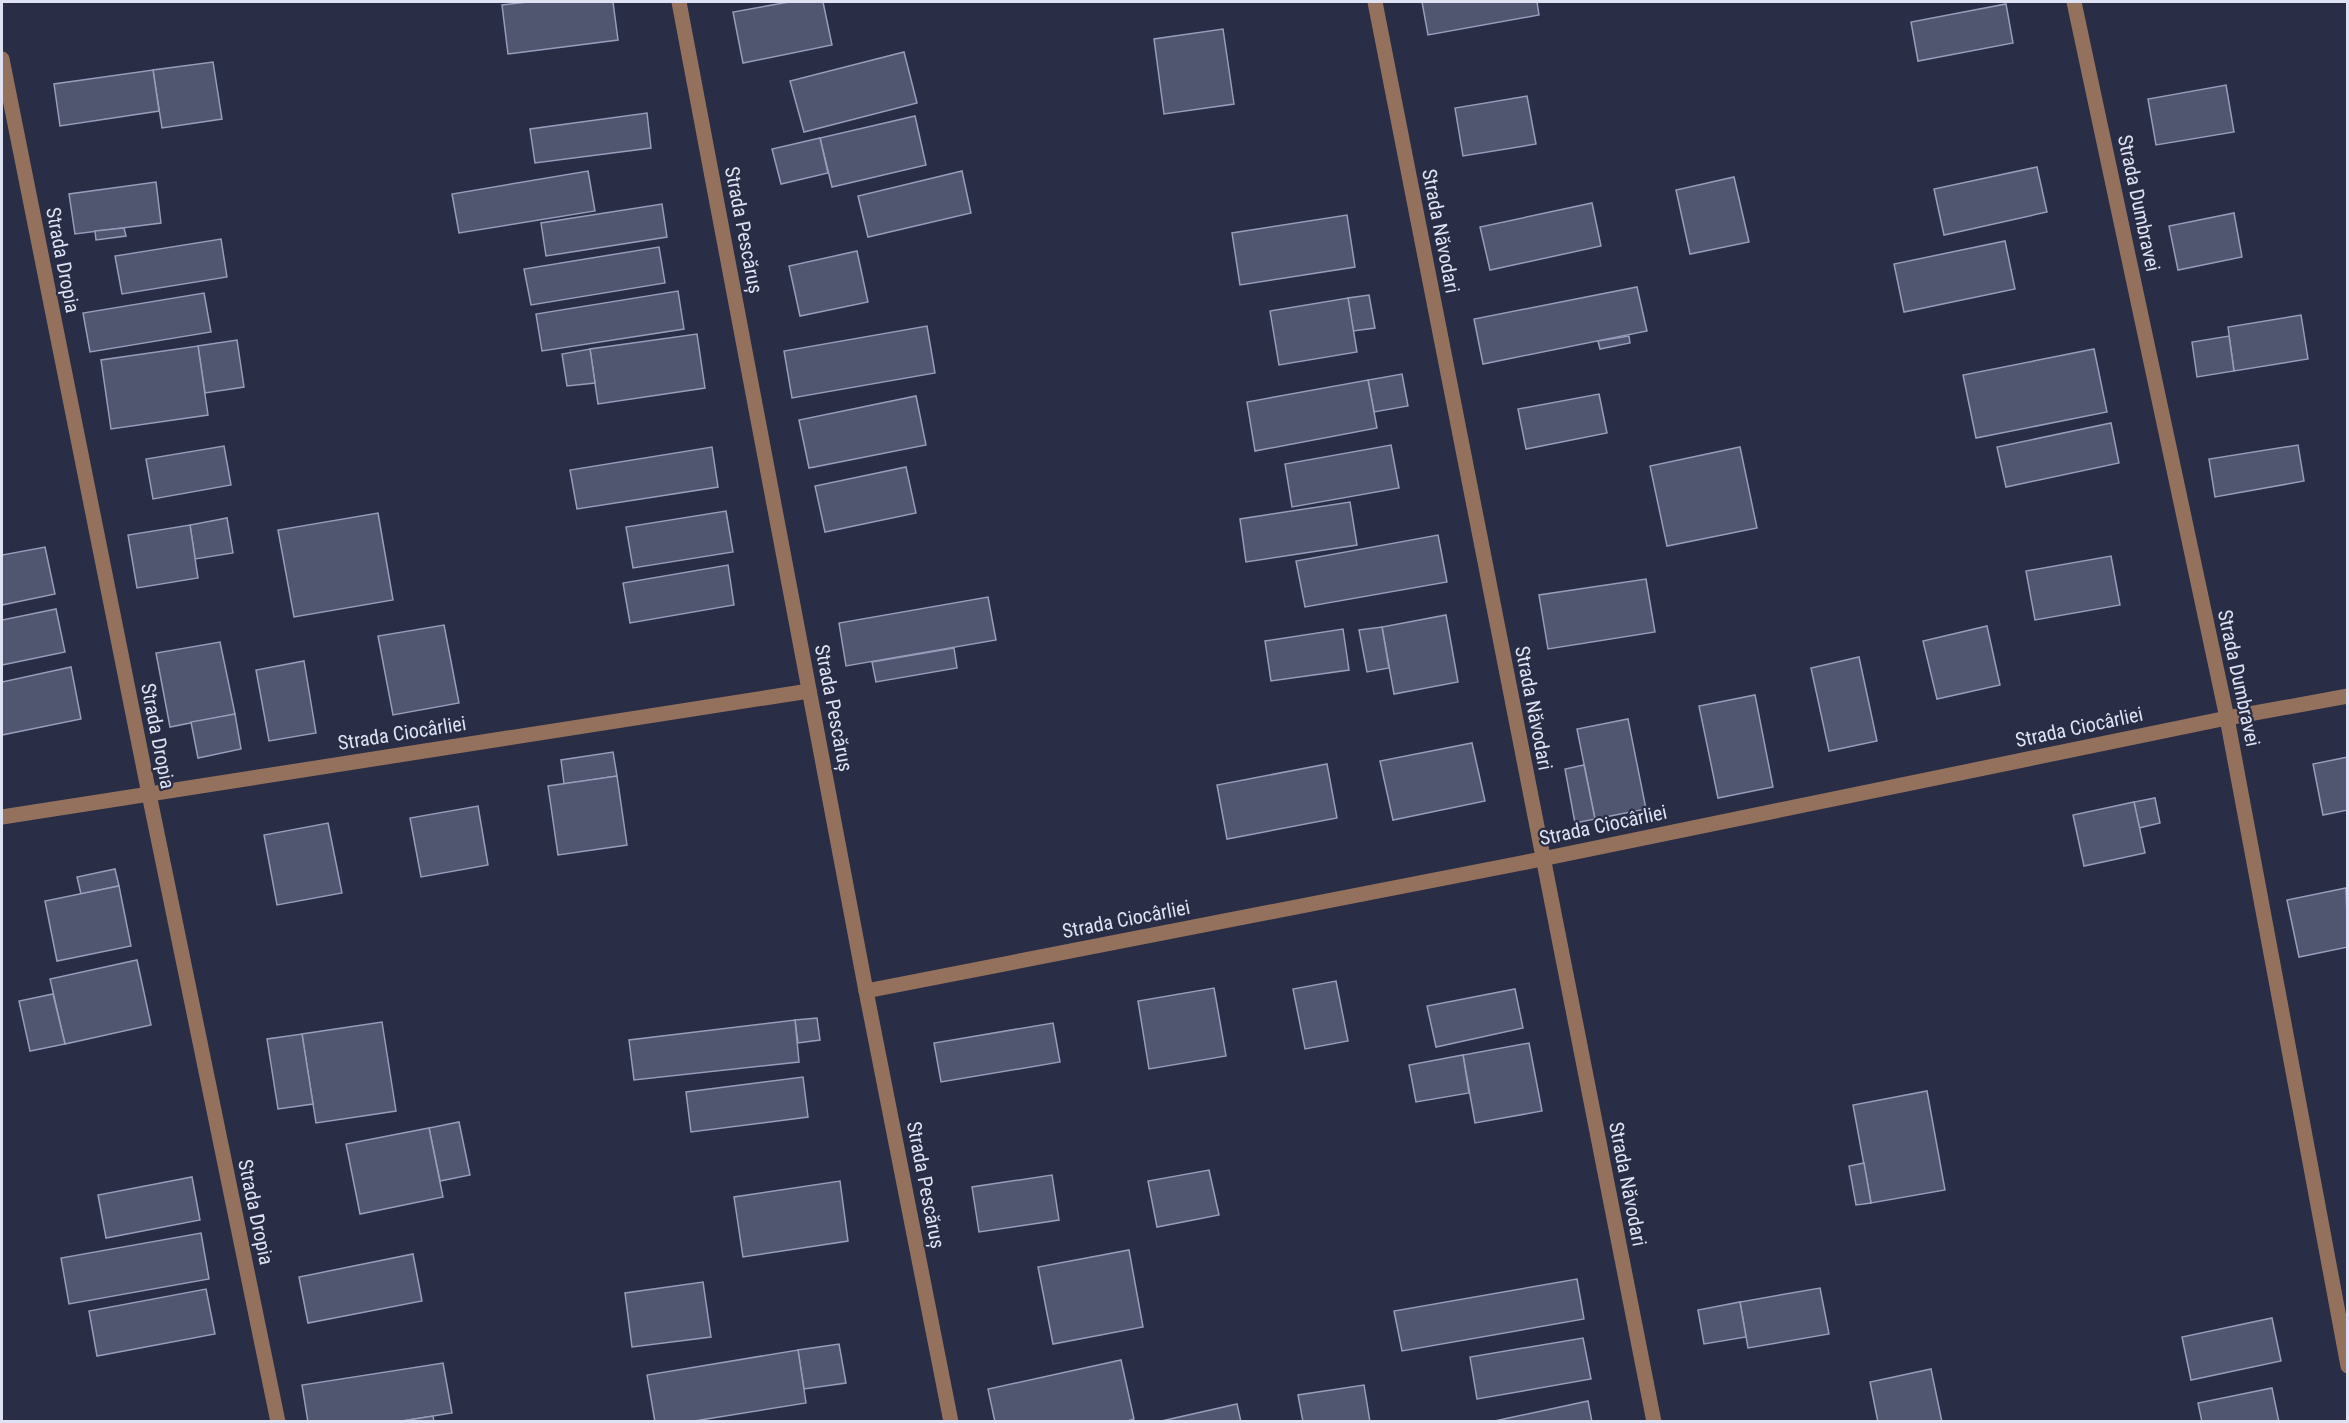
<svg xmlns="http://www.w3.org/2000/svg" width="2349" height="1423" viewBox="0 0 2349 1423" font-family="'Roboto Condensed',sans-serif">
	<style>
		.building { fill: #505570; stroke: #969dbb; stroke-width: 1.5 }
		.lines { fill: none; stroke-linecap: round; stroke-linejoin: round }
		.minor { stroke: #94715c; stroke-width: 15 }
		.labels { text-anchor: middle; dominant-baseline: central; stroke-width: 4.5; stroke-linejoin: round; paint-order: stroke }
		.street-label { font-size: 20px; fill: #dee2f2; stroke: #292d45 }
	</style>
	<rect width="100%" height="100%" fill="#292d45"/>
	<g class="building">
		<path d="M528,2H613L618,40L508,54L502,5Z"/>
		<path d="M789,2H823L832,45L743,63L733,12Z"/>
		<path d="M1422,2H1537L1539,15L1428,35Z"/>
		<path d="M2006,4L2013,43L1918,61L1911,22Z"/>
		<path d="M1223,29L1234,104L1164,114L1154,39Z"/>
		<path d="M904,52L917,103L804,132L790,81Z"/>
		<path d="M213,62L222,119L162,128L153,70Z"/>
		<path d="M153,70L159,111L60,126L54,84Z"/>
		<path d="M2226,85L2234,132L2156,145L2148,99Z"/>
		<path d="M1527,96L1536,144L1463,156L1455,108Z"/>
		<path d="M647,113L651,148L535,163L530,129Z"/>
		<path d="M915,116L926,165L832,187L820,138Z"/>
		<path d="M820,138L828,173L781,184L772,149Z"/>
		<path d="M2037,167L2047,212L1944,235L1934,189Z"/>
		<path d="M588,171L595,211L459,233L452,194Z"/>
		<path d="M962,171L971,213L868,237L858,196Z"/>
		<path d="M1734,177L1749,242L1690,254L1676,190Z"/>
		<path d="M156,182L161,223L75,234L69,194Z"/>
		<path d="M1592,203L1601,246L1490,270L1480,227Z"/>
		<path d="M662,204L667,237L546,256L541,223Z"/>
		<path d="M2234,213L2242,257L2178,270L2169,226Z"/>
		<path d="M1347,215L1355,267L1240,285L1232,233Z"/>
		<path d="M124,228L126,236L96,240L95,231Z"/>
		<path d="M221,239L227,277L122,294L115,256Z"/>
		<path d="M2005,241L2015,289L1904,312L1894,264Z"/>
		<path d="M659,247L665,283L531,305L524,269Z"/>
		<path d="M857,251L868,302L800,316L789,266Z"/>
		<path d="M1637,287L1647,331L1483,364L1474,319Z"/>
		<path d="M678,291L684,329L542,351L536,314Z"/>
		<path d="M204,293L211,332L90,352L83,313Z"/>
		<path d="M1369,295L1375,328L1353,331L1348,298Z"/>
		<path d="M1348,298L1357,352L1279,365L1270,311Z"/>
		<path d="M2301,315L2308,359L2234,371L2228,327Z"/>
		<path d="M927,326L935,373L792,398L784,351Z"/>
		<path d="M697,334L705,388L598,404L590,349Z"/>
		<path d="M1629,336L1630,343L1600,349L1598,341Z"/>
		<path d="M2229,336L2234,371L2197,377L2192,342Z"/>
		<path d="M237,340L244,387L205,393L198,346Z"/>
		<path d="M198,346L208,415L111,429L101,360Z"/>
		<path d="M590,349L595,383L567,386L562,354Z"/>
		<path d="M2094,349L2107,412L1976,438L1963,375Z"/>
		<path d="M1402,374L1408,406L1374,412L1368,380Z"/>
		<path d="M1368,380L1377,428L1255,451L1247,402Z"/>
		<path d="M1599,394L1607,433L1526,449L1518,409Z"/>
		<path d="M916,396L926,445L809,468L799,420Z"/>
		<path d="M2111,423L2119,463L2006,487L1997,447Z"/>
		<path d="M1391,445L1399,488L1292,507L1285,464Z"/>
		<path d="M2298,445L2304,481L2215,497L2209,459Z"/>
		<path d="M224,446L231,485L153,499L146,459Z"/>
		<path d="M712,447L718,487L577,509L570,470Z"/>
		<path d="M1740,447L1757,528L1667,546L1650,466Z"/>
		<path d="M906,467L916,513L825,532L815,486Z"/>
		<path d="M1350,502L1357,545L1246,562L1240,519Z"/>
		<path d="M726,511L733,552L633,568L626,527Z"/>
		<path d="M378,513L393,600L294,617L278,530Z"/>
		<path d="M227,518L233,553L195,559L190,525Z"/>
		<path d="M190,525L198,578L137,588L128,535Z"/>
		<path d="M1438,535L1447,582L1305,607L1296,561Z"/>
		<path d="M45,547L55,594L2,605V555Z"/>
		<path d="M2111,556L2120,605L2035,620L2026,571Z"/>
		<path d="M728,565L734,605L630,623L623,583Z"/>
		<path d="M1646,579L1655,632L1548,649L1539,595Z"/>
		<path d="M988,597L996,640L846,666L839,623Z"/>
		<path d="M56,609L65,652L2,665V620Z"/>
		<path d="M1446,615L1458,682L1394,694L1382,627Z"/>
		<path d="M444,625L459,703L393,715L378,636Z"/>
		<path d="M1987,626L2000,685L1937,699L1923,641Z"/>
		<path d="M1382,627L1389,668L1367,672L1359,630Z"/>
		<path d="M1343,629L1349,670L1271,681L1265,641Z"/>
		<path d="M220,642L235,714L170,727L156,653Z"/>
		<path d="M954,648L957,668L876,682L872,662Z"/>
		<path d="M1859,657L1877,741L1829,751L1811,668Z"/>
		<path d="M304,661L316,733L269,741L256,670Z"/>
		<path d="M71,667L81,719L2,735V682Z"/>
		<path d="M1755,695L1773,787L1718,798L1699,706Z"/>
		<path d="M235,714L241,749L198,758L191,722Z"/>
		<path d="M1628,719L1646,809L1595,819L1577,729Z"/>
		<path d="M1472,743L1485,801L1393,820L1380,761Z"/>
		<path d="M613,752L617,776L564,784L561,760Z"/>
		<path d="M2348,757V810L2323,815L2313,764Z"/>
		<path d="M1327,764L1337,818L1227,839L1217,785Z"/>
		<path d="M1584,765L1595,819L1575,823L1565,769Z"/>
		<path d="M617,776L627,845L558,855L548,786Z"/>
		<path d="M2155,798L2160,823L2139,828L2134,802Z"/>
		<path d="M2134,802L2145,853L2084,866L2073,815Z"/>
		<path d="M478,806L488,865L421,877L410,818Z"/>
		<path d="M328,823L342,893L277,905L264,835Z"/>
		<path d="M115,869L119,886L81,894L77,877Z"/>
		<path d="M119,886L131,946L57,961L45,901Z"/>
		<path d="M2346,888L2348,947L2299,957L2287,900Z"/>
		<path d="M137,960L151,1025L65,1044L50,979Z"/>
		<path d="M1336,981L1348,1041L1305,1049L1293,989Z"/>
		<path d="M1214,988L1226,1056L1149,1069L1138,1001Z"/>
		<path d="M1515,989L1523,1028L1436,1047L1427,1006Z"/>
		<path d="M53,994L65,1044L30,1051L19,1001Z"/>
		<path d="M817,1018L820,1040L798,1043L795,1020Z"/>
		<path d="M795,1020L799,1062L634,1080L629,1040Z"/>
		<path d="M382,1022L396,1111L316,1123L302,1034Z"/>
		<path d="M1053,1023L1060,1062L941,1082L934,1043Z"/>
		<path d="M302,1034L313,1104L278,1109L267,1039Z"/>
		<path d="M1529,1043L1542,1111L1475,1123L1463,1055Z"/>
		<path d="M1463,1055L1469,1093L1416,1102L1409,1065Z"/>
		<path d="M803,1077L808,1117L691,1132L686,1092Z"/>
		<path d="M1927,1091L1945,1190L1871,1203L1853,1105Z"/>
		<path d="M459,1122L470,1175L440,1181L429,1128Z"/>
		<path d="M429,1128L443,1197L360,1214L346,1144Z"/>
		<path d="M1864,1163L1871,1203L1856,1205L1849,1166Z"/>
		<path d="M1209,1170L1219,1215L1157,1227L1148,1181Z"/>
		<path d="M1052,1175L1059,1220L979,1232L972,1187Z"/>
		<path d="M192,1177L200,1220L106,1238L98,1195Z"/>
		<path d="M840,1181L848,1241L743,1257L734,1197Z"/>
		<path d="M201,1233L209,1279L69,1304L61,1258Z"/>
		<path d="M1129,1250L1143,1327L1053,1344L1038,1267Z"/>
		<path d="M413,1254L422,1301L308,1323L299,1277Z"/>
		<path d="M1577,1279L1584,1319L1402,1351L1394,1311Z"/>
		<path d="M703,1282L711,1337L632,1347L625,1293Z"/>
		<path d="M1820,1288L1829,1334L1748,1348L1740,1302Z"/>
		<path d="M206,1289L215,1334L97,1356L89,1311Z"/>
		<path d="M1740,1302L1746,1337L1704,1344L1698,1310Z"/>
		<path d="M2272,1318L2281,1361L2191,1380L2182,1337Z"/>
		<path d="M1583,1338L1591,1379L1477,1399L1470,1357Z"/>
		<path d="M839,1344L846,1383L804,1389L798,1350Z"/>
		<path d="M798,1350L806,1403L688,1422H655L647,1375Z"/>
		<path d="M1121,1360L1134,1419L1124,1422H995L988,1389Z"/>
		<path d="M443,1363L452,1413L396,1422H308L302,1385Z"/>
		<path d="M1931,1369L1942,1422H1878L1870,1382Z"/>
		<path d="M1364,1385L1370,1422H1303L1298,1395Z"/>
		<path d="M2272,1388L2279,1422H2202L2198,1403Z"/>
		<path d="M1588,1401L1592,1422H1490Z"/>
		<path d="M1237,1404L1241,1422H1157Z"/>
		<path d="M433,1416L434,1422H396Z"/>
	</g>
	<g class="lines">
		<g class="minor">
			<path d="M679,2L866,991L951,1422"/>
			<path d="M1375,2L1654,1422"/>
			<path d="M2074,2L2227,718L2348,1366"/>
			<path d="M2,59L149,794L278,1422"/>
			<path d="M2,817L809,691"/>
			<path d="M866,991L1542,859L2227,718L2348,696"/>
		</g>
	</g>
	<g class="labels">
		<g class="street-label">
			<text transform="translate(2139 203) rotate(78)">Strada Dumbravei</text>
			<text transform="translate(744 230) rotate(79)">Strada Pescăruș</text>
			<text transform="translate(1441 231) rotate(79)">Strada Năvodari</text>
			<text transform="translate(63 260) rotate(79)">Strada Dropia</text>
			<text transform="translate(2239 678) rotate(78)">Strada Dumbravei</text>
			<text transform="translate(834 708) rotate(79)">Strada Pescăruș</text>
			<text transform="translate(1534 708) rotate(79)">Strada Năvodari</text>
			<text transform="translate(2079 727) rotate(-12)">Strada Ciocârliei</text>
			<text transform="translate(402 733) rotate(-9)">Strada Ciocârliei</text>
			<text transform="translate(158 736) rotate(79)">Strada Dropia</text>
			<text transform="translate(1603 825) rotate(-12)">Strada Ciocârliei</text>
			<text transform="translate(1126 919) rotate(-11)">Strada Ciocârliei</text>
			<text transform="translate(1628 1184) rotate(79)">Strada Năvodari</text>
			<text transform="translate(926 1185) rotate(79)">Strada Pescăruș</text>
			<text transform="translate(256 1212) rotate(78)">Strada Dropia</text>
		</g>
	</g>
	<rect width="2349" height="1423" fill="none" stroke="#dee2f2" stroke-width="6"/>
</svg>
